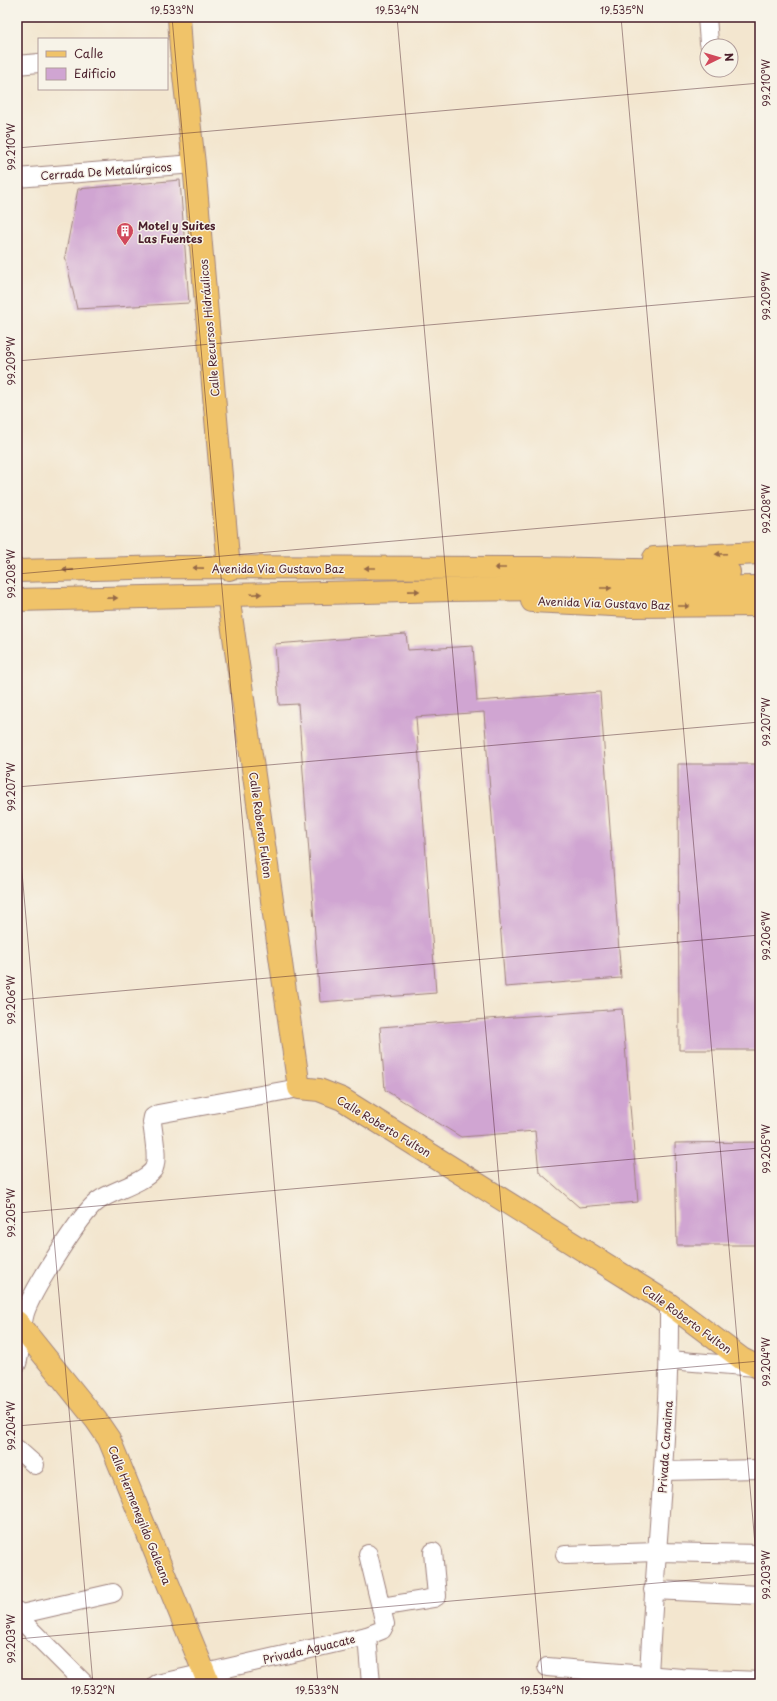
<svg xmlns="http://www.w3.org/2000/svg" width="777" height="1701" viewBox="0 0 777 1701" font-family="'Playpen Sans',sans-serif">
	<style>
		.building { fill: #d0a5d2 }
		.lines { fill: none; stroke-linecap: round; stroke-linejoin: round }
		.minor-casing { stroke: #9e827d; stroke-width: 20 }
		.major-casing { stroke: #9e827d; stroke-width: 24 }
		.minor { stroke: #fff; stroke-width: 18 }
		.major { stroke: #f0c369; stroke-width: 22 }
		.oneway { fill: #956947 }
		.ticks { fill: none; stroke: #4a1f2b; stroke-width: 1; stroke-opacity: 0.45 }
		.labels { text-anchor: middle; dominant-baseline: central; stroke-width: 3; stroke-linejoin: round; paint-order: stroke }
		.street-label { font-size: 11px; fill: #4a1f2b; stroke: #f7f3e8 }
		.poi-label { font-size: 11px; font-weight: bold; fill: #4a1f2b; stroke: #f7f3e8; text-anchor: start }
		.neatline { fill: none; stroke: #4a1f2b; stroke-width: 1.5 }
		.ticks-label { font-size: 10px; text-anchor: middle; fill: #4a1f2b }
	</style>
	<rect width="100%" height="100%" fill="#f7f3e8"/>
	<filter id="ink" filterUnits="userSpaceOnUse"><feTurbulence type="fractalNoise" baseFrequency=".025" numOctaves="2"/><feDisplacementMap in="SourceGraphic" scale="8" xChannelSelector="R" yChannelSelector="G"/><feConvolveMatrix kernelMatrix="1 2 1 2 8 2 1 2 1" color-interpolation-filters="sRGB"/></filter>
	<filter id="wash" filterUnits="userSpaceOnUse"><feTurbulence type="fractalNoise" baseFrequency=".012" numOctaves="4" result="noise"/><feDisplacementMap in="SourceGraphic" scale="16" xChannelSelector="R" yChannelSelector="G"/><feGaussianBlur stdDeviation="0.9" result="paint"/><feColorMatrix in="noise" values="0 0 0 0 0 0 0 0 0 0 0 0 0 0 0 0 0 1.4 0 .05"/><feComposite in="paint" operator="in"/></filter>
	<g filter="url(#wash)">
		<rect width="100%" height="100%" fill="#f3e6cf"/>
		<g id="blocks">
			<g class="building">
				<path d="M180,180L189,303L77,309L65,256L78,189Z"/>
				<path d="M406,634L408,650L473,646L477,701L600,692L621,978L505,987L484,712L416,717L436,993L320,1002L298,704L279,705L275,644Z"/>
				<path d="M678,764H760V1050H679Z"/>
				<path d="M622,1009L638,1202L579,1207L539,1172L535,1131L461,1137L385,1090L380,1027Z"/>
				<path d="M760,1142V1245H677L675,1143Z"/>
			</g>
		</g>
	</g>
	<g filter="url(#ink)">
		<use href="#blocks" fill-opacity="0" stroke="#9e827d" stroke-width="1"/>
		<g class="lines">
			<defs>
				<g id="minor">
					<path d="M707,17L709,43"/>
					<path d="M17,65L39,63"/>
					<path d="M17,178L194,164"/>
					<path d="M669,1360L756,1367"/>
					<path d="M17,1364C22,1347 20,1330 25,1313C31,1293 81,1213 98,1201C113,1190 142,1184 153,1170C159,1161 153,1133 152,1122L153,1117L158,1114L299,1088"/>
					<path d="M17,1449L35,1465"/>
					<path d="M663,1471L760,1469"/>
					<path d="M565,1555L657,1552L760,1554"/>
					<path d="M653,1590L760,1595"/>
					<path d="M381,1607L434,1598L437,1596L433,1552"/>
					<path d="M17,1611L27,1626L85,1684"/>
					<path d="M17,1615L113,1593"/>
					<path d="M367,1636L371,1684"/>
					<path d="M547,1667L682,1678L760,1681"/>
					<path d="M649,1675C655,1551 670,1428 669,1304"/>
					<path d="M157,1684L367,1636L382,1630L385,1624L368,1554"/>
				</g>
				<g id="major">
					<path d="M179,17L181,49L194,164L229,569"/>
					<path d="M654,558L760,553"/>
					<path d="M17,571L170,567L539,568L729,572"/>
					<path d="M228,595L299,1088L319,1090L342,1099L669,1304L742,1359L760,1368"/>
					<path d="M17,600L449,590L760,587"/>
					<path d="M532,601L632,606L760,605"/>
					<path d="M17,1322L96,1420L109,1439L209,1684"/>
				</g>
			</defs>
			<use href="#minor" class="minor-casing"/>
			<use href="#major" class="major-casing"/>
			<use href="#minor" class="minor"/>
			<use href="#major" class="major"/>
		</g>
		<defs><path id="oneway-solid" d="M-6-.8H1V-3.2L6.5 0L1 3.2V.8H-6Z"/></defs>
		<g class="oneway">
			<use href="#oneway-solid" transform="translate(721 554) rotate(177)"/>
			<use href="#oneway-solid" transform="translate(198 568) rotate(-179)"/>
			<use href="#oneway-solid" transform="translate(370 568) rotate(-180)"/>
			<use href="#oneway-solid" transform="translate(500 568) rotate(-180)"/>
			<use href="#oneway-solid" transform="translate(68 570) rotate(179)"/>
			<use href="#oneway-solid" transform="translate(606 588)"/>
			<use href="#oneway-solid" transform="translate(414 591) rotate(-1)"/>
			<use href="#oneway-solid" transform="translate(256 594) rotate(-2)"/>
			<use href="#oneway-solid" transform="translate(112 598) rotate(-1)"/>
			<use href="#oneway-solid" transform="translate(684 606)"/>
		</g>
	</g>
	<path class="ticks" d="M172,17L318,1684M397,17L543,1684M621,17L760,1601M17,148L760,83M17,361L760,296M17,574L760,509M17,787L760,722M17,815L93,1684M17,1000L760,935M17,1213L760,1148M17,1426L760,1361M17,1639L760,1574"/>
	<defs>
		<symbol id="building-pin" viewBox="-11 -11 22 30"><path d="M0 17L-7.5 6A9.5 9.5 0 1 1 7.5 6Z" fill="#d1495b" stroke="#f7f3e8"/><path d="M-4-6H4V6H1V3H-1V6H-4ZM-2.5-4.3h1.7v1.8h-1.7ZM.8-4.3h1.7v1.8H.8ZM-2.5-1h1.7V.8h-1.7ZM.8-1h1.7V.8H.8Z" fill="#fff"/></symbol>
	</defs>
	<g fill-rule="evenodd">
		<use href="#building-pin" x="115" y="221" width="20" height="27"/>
	</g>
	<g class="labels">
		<g class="street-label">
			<text transform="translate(106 171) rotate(-4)">Cerrada De Metalúrgicos</text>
			<text transform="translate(209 328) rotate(-95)">Calle Recursos Hidráulicos</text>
			<text x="278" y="568">Avenida Via Gustavo Baz</text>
			<text transform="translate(604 603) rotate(2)">Avenida Via Gustavo Baz</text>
			<text transform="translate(261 825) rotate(82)">Calle Roberto Fulton</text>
			<text transform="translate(384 1126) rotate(31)">Calle Roberto Fulton</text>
			<text transform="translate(687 1319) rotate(36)">Calle Roberto Fulton</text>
			<text transform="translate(665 1447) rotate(-86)">Privada Canaima</text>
			<text transform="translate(140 1515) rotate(68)">Calle Hermenegildo Galeana</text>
			<text transform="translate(309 1649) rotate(-13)">Privada Aguacate</text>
		</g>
		<g class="poi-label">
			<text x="138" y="225">Motel y Suites<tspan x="138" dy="13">Las Fuentes</tspan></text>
		</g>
	</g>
	<rect width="777" height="1701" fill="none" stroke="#f7f3e8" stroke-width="44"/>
	<rect x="38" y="38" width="130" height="52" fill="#f7f3e8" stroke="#b29e9c"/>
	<rect x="46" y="51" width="20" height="6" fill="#f0c369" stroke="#b29e9c"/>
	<text x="74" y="58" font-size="12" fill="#4a1f2b">Calle</text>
	<rect x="46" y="68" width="20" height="12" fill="#d0a5d2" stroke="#b29e9c"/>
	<text x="74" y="78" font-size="12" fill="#4a1f2b">Edificio</text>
	<g transform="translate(719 58) rotate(85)"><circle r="19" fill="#f7f3e8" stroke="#b29e9c"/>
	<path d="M0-3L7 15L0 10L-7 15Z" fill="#d1495b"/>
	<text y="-6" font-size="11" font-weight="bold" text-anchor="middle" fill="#4a1f2b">N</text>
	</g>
	<rect x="22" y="22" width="733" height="1657" class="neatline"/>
	<g class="ticks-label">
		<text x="172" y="14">19.533°N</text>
		<text x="397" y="14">19.534°N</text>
		<text x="622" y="14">19.535°N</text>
		<text transform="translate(766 83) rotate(-90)" y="4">99.210°W</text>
		<text transform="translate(11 147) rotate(-90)" y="4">99.210°W</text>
		<text transform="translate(766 296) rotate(-90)" y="4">99.209°W</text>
		<text transform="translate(11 361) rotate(-90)" y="4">99.209°W</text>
		<text transform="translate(766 509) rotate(-90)" y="4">99.208°W</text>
		<text transform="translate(11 574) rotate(-90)" y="4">99.208°W</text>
		<text transform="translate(766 722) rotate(-90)" y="4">99.207°W</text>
		<text transform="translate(11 787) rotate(-90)" y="4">99.207°W</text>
		<text transform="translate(766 936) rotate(-90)" y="4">99.206°W</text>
		<text transform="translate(11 1000) rotate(-90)" y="4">99.206°W</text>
		<text transform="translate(766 1149) rotate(-90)" y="4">99.205°W</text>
		<text transform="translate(11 1213) rotate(-90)" y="4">99.205°W</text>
		<text transform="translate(766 1362) rotate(-90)" y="4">99.204°W</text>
		<text transform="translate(11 1426) rotate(-90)" y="4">99.204°W</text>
		<text transform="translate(766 1575) rotate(-90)" y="4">99.203°W</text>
		<text transform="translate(11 1639) rotate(-90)" y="4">99.203°W</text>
		<text x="93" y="1694">19.532°N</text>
		<text x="317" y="1694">19.533°N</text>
		<text x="542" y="1694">19.534°N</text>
	</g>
</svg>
